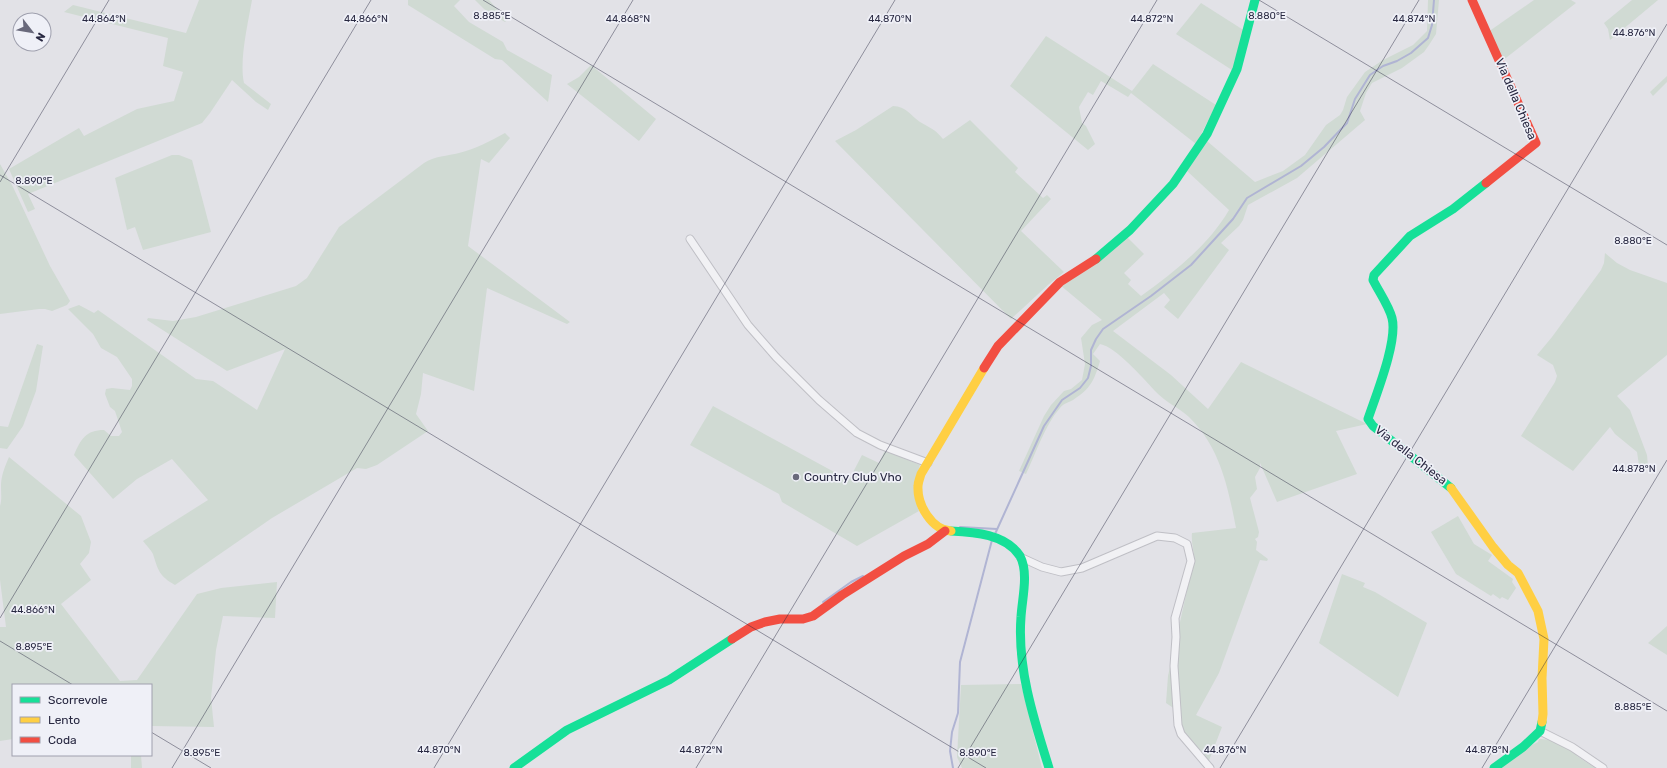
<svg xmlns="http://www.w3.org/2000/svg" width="1667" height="768" viewBox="0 0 1667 768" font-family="Rubik,sans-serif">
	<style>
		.green { fill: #d0dad3 }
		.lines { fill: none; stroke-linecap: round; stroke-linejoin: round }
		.stream { stroke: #b0b4d3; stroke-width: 2 }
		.street-casing { stroke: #bfbfc5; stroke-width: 9 }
		.street { stroke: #f1f1f4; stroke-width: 7 }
		.fast { stroke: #16e098; stroke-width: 9 }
		.slow { stroke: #ffcf43; stroke-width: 9 }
		.jam { stroke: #f24e42; stroke-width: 9 }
		.ticks { fill: none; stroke: #282841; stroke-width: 1; stroke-opacity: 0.45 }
		.poi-dot { fill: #69697b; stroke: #eff0f7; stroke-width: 1.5 }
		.labels { text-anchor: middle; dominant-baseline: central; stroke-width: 3.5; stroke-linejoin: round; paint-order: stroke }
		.street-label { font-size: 12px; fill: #282841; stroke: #eff0f7 }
		.poi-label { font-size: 12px; fill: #282841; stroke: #eff0f7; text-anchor: start }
		.ticks-label { font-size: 10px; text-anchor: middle; fill: #282841; stroke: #eff0f7; stroke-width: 3.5; stroke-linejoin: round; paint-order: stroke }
	</style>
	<rect width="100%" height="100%" fill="#e2e2e7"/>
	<g class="green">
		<path d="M199,0H252C248,23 239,61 244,83L271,104L268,110L256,102L232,80L210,113L202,123L28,194L35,209L28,212L9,169L79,128L84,136L137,109L174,101L183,72L163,66L168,38L64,12L73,5L186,33Z"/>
		<path d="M408,0H460L454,6L469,22L503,42L507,50L552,75L548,102L502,60L495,59L408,5Z"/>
		<path d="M475,0H489L507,20L505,22L484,9Z"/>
		<path d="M1428,0H1439L1436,34L1429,45L1424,52L1402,68L1372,83L1366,93L1360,111L1365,120L1297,178L1248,205L1243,220L1239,226L1221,243L1229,250L1178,319L1164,307L1170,300L1164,293L1113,331L1171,375L1208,409L1241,362L1367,424L1336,431L1357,474L1277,502L1260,463V468L1255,477L1257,489L1250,498L1259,532L1258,537L1255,539L1257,542L1256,550L1268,559L1267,561L1260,560L1219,673L1196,715L1222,727L1208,763L1189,743L1180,725L1175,709L1166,703L1168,676L1194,559C1194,550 1191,543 1192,533L1236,528C1228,487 1220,447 1189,417C1178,407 1165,402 1155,391C1143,378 1116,347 1100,344L1093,354L1100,361C1094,381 1091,388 1073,400C1068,403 1064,403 1060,408C1045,425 1036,453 1026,474L1019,471L1044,416L1051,405L1064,391L1071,389L1082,380L1085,364L1081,338L1092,325L1102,320L1060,285L1127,237L1144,254L1124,273L1131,280L1128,284L1141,296C1174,272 1208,246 1229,210L1187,171L1207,141L1255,182L1283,171L1305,155L1326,125L1340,115L1343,110L1347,97L1365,72L1383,60L1413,45L1427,31Z"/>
		<path d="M1534,0H1571L1576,3L1502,61L1488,32Z"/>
		<path d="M1632,0H1658L1610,40L1608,29L1604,23Z"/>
		<path d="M1201,3L1245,31L1232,70L1176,34Z"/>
		<path d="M1046,36L1132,91L1153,64L1216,105L1196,144L1131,93L1128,97L1101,81L1093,95L1088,92L1079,107L1082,123L1086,126L1095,144L1088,150L1010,86Z"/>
		<path d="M591,65L656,119L639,141L567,84L579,77Z"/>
		<path d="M1667,76V82L1653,96L1650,92Z"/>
		<path d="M893,106C906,106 911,116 920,122C930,128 935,129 943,139L970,120L1018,168L1015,172L1043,198L1047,195L1051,199L1021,231L1064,272L1049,284L1011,319L835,141L856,130Z"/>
		<path d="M505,133L510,138L489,163L481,159L468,246L570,322L567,324L487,288L474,391L423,373L421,394L416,414L428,431L377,465L366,469L357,468L272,518L175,585C159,576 158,570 153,554C151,550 146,545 143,541L208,500L172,459L137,479L113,499L74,455C81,439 86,430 104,430L111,436H119L122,432L115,411L110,407L105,394L106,389L112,388L130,390L132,386V379L117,357L101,348L93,334L68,309L79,305L94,313L98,310L196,379L213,381L257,410L285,349L227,371L147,320L148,318L173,321L196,317L296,286L307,278L339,227L424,163C434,156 448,156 459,153C476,149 490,141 505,133Z"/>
		<path d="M172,155H179L192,160L211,232L143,250L135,227L127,230L115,178Z"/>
		<path d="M0,164L13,187L50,266L70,301L67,305L52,311L45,309H39L0,314Z"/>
		<path d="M1605,253L1617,263L1630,270L1667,283V355L1617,396L1630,410L1647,455L1648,466L1640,472L1637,452L1615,434L1610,427L1573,471L1521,436L1555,382L1557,376L1553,365L1537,355L1552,337L1601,270L1604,263Z"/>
		<path d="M37,344L43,346L36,391L23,426L7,449L0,448V426L8,427Z"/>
		<path d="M713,406L849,480L862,455L879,463L885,450L920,465C914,484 912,492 919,511L857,546L782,502L779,494L690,445Z"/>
		<path d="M9,457L81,516L91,542L89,553L80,564L91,580L61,604L120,681L137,680L197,594L221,588L277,582L275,618L223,616L216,650L211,698L214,727L151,726V685H13V739L0,741V627H6L0,580V506C2,499 1,494 1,486C1,476 5,466 9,457Z"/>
		<path d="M1458,516L1474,544L1492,555L1488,561L1513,579L1512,582L1516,588L1508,600L1502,597L1500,599L1493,594L1491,596L1456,574L1431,532Z"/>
		<path d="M1342,574L1365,583L1363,587L1375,592L1427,623L1398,697L1319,643Z"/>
		<path d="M1667,626V655L1648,643Z"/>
		<path d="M1021,684L1042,768H962L957,757L961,685Z"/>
		<path d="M1539,739C1553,738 1566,748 1578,755L1577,756L1595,768H1498L1532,745L1538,742Z"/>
		<path d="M131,755H141L142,768H131Z"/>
	</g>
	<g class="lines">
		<g class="stream">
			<path d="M960,527L997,529"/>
			<path d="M995,534L1044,426L1062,400L1080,388L1088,378L1091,366V350L1096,339L1103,329L1151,296L1191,265L1233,219L1247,198L1301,166L1324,147L1347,123L1355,99L1370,75L1383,66L1397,61L1411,53L1428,38L1432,25L1434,0"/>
			<path d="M823,602L851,582L863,576"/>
			<path d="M953,768L950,751L952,732L958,713L960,662L992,540"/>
		</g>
		<defs>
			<g id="street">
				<path d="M690,239L748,325L776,357L819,400L857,433L880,445L928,463"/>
				<path d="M1020,557L1042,567L1061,572L1082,568L1157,536L1175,538L1187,544L1191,561L1175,618L1176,637L1174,666L1178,725L1181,734L1210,768"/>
				<path d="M1540,731L1572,747L1603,768"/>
			</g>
		</defs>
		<use href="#street" class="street-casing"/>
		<use href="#street" class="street"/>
		<g class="fast">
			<path d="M1096,259L1130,230L1173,184L1207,134L1237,69L1255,0"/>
			<path d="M1451,488L1373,426L1368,419C1376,395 1398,341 1392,318C1389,306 1379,292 1373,280L1374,275L1410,236L1453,209L1486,183"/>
			<path d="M951,531C974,532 1006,534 1020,556C1029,573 1022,599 1021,617C1017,668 1034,720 1049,768"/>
			<path d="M514,768L567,730L669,680L732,639"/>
			<path d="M1494,768L1523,747L1540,731L1542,722"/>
		</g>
		<g class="slow">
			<path d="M1451,488L1493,547L1508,565L1518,573L1538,611L1544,639L1542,678L1543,714L1542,722"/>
			<path d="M951,531C932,530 917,505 918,486C918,482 920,478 921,474L984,368"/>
		</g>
		<g class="jam">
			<path d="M1472,0L1536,143L1486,183"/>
			<path d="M984,368L998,346L1060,282L1096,259"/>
			<path d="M732,639L751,627L765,622L780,619H803L813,616L842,595L904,556L928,544L945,531"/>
		</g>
	</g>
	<path class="ticks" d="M483,0L1667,711M1259,0L1667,245M0,175L986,768M0,182L109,0M0,618L371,0M0,641L73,685M151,732L211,768M172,768L633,0M434,768L895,0M696,768L1157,0M958,768L1419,0M1220,768L1667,24M1482,768L1667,460"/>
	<circle class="poi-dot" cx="796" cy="477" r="4"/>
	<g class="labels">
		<g class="street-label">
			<text transform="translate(1516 99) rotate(67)">Via della Chiesa</text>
			<text transform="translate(1411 455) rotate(38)">Via della Chiesa</text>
		</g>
		<g class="poi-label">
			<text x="804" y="477">Country Club Vho</text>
		</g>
	</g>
	<g class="ticks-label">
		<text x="492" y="19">8.885°E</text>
		<text x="1267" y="19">8.880°E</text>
		<text x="366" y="22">44.866°N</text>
		<text x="628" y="22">44.868°N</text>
		<text x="1414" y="22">44.874°N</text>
		<text x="104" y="22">44.864°N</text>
		<text x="890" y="22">44.870°N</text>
		<text x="1152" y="22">44.872°N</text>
		<text x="1634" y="36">44.876°N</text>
		<text x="34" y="184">8.890°E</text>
		<text x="1633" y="244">8.880°E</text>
		<text x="1634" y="472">44.878°N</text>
		<text x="33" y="613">44.866°N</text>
		<text x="34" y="650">8.895°E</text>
		<text x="1633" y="710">8.885°E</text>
		<text x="439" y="753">44.870°N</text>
		<text x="701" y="753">44.872°N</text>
		<text x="1225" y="753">44.876°N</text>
		<text x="1487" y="753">44.878°N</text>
		<text x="202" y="756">8.895°E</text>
		<text x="978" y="756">8.890°E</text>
	</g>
	<rect x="12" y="684" width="140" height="72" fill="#eff0f7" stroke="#9fa0ae"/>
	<rect x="20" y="697" width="20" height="6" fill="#16e098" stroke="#9fa0ae"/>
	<text x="48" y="704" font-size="12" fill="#282841">Scorrevole</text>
	<rect x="20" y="717" width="20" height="6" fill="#ffcf43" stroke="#9fa0ae"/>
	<text x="48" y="724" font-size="12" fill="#282841">Lento</text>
	<rect x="20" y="737" width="20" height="6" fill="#f24e42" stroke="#9fa0ae"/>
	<text x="48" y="744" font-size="12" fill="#282841">Coda</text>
	<g transform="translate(32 32) rotate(121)"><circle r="19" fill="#eff0f7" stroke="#9fa0ae"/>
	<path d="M0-3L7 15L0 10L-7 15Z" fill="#69697b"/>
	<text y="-6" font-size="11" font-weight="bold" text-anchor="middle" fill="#282841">N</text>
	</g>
</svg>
